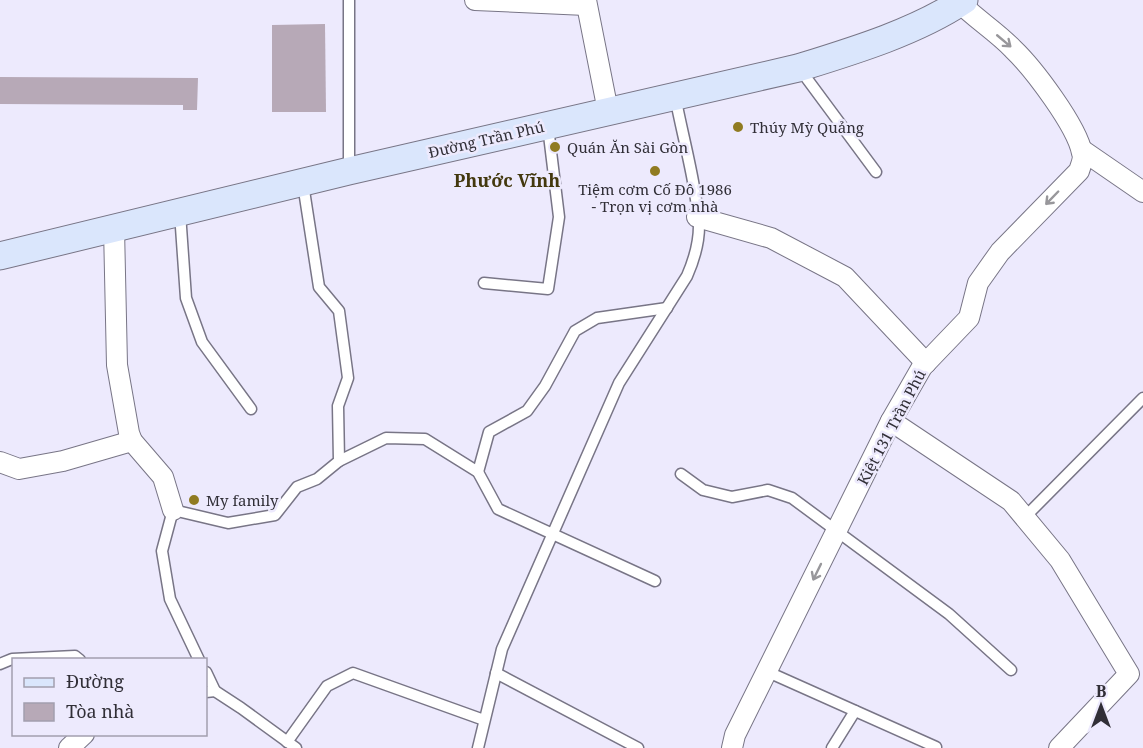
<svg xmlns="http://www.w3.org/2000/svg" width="1143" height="748" viewBox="0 0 1143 748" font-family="'Noto Serif',serif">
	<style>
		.building { fill: #b7a9b7 }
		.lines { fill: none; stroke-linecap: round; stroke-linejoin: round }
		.lane-casing { stroke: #787586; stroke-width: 13 }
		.street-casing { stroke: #787586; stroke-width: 22 }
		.secondary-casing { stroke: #787586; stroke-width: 29 }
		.lane { stroke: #fff; stroke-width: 10 }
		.street { stroke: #fff; stroke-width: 20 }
		.secondary { stroke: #dae6fc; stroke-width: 27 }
		.oneway { stroke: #98979b }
		.poi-dot { fill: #907b21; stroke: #edeafd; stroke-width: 2 }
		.labels { text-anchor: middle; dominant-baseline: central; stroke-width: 5; stroke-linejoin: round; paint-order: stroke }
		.poi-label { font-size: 15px; fill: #312f37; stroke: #edeafd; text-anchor: start }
		.street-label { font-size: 15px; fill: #312f37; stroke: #edeafd }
		.quarter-label { font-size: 18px; font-weight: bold; fill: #43380e; stroke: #edeafd }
	</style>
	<rect width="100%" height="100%" fill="#edeafd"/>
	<g class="building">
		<path d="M325,24L326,112H272V25Z"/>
		<path d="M0,77L198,78L197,110H183V105L0,104Z"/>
	</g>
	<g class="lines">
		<defs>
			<g id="lane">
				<path d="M349,0V171"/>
				<path d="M799,68L876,172"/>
				<path d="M180,213L186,298L202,342L251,409"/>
				<path d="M484,283L548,289L559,217L548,127"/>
				<path d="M339,461L386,438L425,439L478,472L498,509L655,581"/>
				<path d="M478,472L489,432L527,411L545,386L575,331L597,318L667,308"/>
				<path d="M681,474L703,490L732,497L768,490L792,498L949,614L1011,670"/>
				<path d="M1025,517L1143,398"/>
				<path d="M199,660L170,599L162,551L173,510L228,523L275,515L297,487L317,479L339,461L338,406L348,378L339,311L319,287L303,184"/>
				<path d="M0,664L12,659L75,656L80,660"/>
				<path d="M206,672L215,691L206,692"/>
				<path d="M768,672L936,747"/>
				<path d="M496,673L638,748"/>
				<path d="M215,691L241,708L296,748"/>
				<path d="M287,742L327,686L353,673L484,720"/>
				<path d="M478,748L502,649L619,383L687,276C694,260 699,243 699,226C696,183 683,138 675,96"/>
				<path d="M832,748L855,711"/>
			</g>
			<g id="street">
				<path d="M475,0L586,5"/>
				<path d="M586,0L608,111"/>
				<path d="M1082,150L1143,192"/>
				<path d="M697,217L771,238L845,277L926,363"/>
				<path d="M114,228L117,365L129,433L132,441L163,477L173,510"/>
				<path d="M891,421L1011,501L1060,560L1129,674L1059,748"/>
				<path d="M0,462L19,469L63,461L132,441"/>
				<path d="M69,748L84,734"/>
				<path d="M732,748L735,735L891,421L922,367L969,318L978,283L1000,252L1079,171C1081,165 1084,158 1082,153C1077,126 1033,68 1013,49C996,31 974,18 957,0"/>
			</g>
			<path id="secondary" d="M0,256L349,171L798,68C853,51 916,32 964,0"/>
		</defs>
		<use href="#lane" class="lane-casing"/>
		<use href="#street" class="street-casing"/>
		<use href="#secondary" class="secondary-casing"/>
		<use href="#lane" class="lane"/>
		<use href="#street" class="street"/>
		<use href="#secondary" class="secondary"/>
	</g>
	<defs><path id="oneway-shaft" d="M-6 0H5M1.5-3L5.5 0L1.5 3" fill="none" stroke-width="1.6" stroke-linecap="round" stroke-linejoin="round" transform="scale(1.5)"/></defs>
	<g class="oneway">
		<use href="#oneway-shaft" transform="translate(1004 41) rotate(40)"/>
		<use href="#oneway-shaft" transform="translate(1052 198) rotate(134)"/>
		<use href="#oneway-shaft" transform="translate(817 572) rotate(116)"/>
	</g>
	<g class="poi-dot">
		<circle cx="738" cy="127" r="6"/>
		<circle cx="555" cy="147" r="6"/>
		<circle cx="655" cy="171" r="6"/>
		<circle cx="194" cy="500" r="6"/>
	</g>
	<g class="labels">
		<g class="poi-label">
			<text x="750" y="127">Thúy Mỳ Quảng</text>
			<text x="567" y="147">Quán Ăn Sài Gòn</text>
			<text x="655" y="189" text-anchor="middle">Tiệm cơm Cố Đô 1986<tspan x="655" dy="17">- Trọn vị cơm nhà</tspan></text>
			<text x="206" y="500">My family</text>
		</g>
		<g class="street-label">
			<text transform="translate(486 139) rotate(-13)">Đường Trần Phú</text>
			<text transform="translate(891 427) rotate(-62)">Kiệt 131 Trần Phú</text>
		</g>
		<g class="quarter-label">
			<text x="507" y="180">Phước Vĩnh</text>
		</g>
	</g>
	<rect x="12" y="658" width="195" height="78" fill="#edeafd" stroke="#a29fae" stroke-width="1.5"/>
	<rect x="24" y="678" width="30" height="9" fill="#dae6fc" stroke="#a29fae" stroke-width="1.5"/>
	<text x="66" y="688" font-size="18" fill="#312f37">Đường</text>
	<rect x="24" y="703" width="30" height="18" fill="#b7a9b7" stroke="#a29fae" stroke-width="1.5"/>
	<text x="66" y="718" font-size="18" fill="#312f37">Tòa nhà</text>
	<g transform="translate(1101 706)" stroke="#edeafd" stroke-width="4.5" paint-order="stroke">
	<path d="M0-4.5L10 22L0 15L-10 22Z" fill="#312f37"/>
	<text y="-9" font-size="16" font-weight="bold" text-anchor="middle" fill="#312f37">B</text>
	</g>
</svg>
